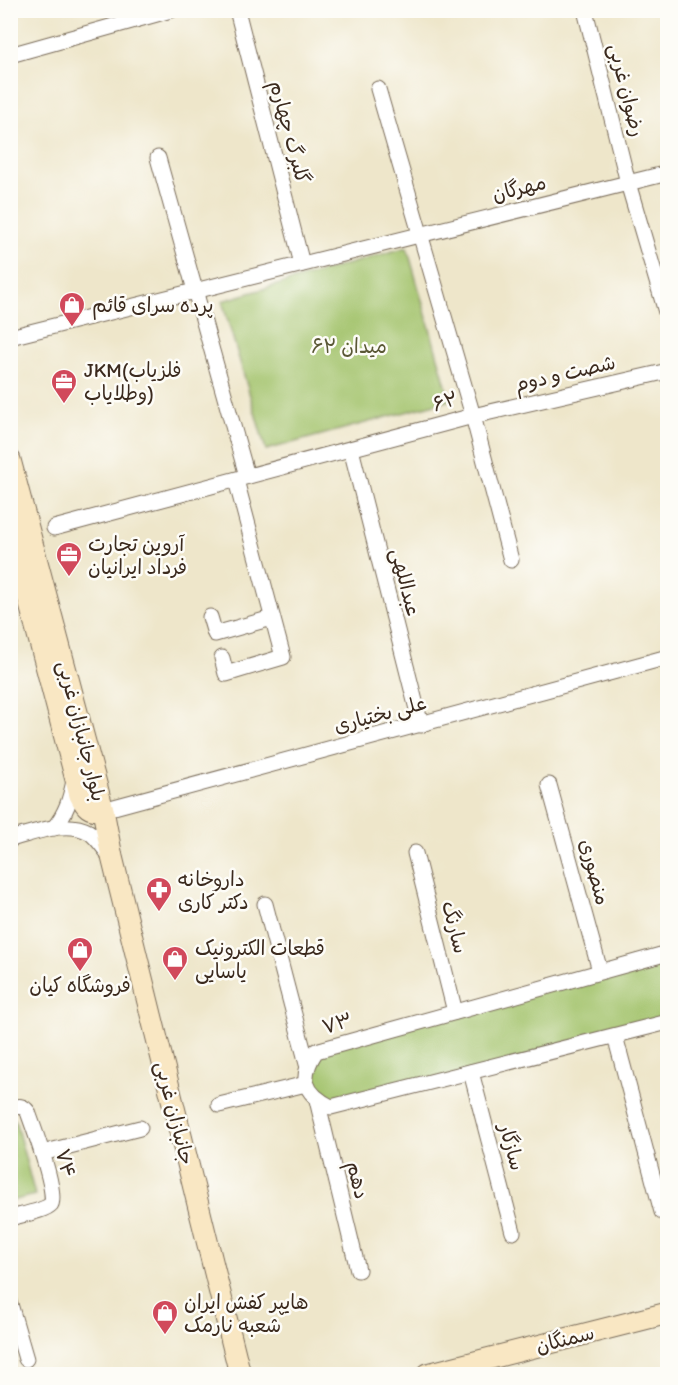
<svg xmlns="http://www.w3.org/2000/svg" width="678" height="1385" viewBox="0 0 678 1385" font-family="Itim,'Playpen Sans Arabic',sans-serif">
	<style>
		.green { fill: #a2c26b; stroke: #6e7644; stroke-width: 1.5 }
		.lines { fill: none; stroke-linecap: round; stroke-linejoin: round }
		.street-casing { stroke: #7a6c5a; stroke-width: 17 }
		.secondary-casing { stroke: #7a6c5a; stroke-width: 23 }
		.street { stroke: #fff; stroke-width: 15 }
		.secondary { stroke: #f9e7c3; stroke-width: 21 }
		.labels { text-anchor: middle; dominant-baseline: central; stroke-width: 5; stroke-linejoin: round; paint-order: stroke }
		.street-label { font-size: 20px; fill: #3b2a1e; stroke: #fdfcf7 }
		.poi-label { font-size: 20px; fill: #3b2a1e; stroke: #fdfcf7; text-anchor: start }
		.park-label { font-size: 20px; fill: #5a5835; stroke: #fdfcf7 }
	</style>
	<rect width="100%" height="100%" fill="#fdfcf7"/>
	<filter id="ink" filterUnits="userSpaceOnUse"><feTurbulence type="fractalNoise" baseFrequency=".0167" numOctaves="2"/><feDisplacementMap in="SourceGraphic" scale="12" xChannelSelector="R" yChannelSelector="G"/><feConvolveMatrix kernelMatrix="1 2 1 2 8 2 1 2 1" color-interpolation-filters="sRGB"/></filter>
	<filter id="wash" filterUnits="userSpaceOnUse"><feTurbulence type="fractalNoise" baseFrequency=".008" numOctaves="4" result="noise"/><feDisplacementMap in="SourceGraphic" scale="24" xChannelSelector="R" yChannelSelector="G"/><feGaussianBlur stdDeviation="1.35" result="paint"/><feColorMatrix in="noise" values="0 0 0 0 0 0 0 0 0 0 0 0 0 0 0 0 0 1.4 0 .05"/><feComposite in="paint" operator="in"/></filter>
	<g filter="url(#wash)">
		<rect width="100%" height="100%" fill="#eee6ca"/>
		<g class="green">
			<path d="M407,247L450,400L266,450L222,301Z"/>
			<path d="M667,953V1022L331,1107L317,1100L307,1064L316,1051Z"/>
			<path d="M15,1120L35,1195L11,1201V1121Z"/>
		</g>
	</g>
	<g filter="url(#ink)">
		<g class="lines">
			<defs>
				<g id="street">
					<path d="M237,10L302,264"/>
					<path d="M585,10L628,183L668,319"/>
					<path d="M10,55L171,10"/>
					<path d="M378,89L473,416L511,560"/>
					<path d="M158,158L247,476"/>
					<path d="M10,337L668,173"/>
					<path d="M351,449L421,725"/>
					<path d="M54,528L473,416L668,371"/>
					<path d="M210,617L215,634L272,618"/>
					<path d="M222,658L226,674L283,657L236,480"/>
					<path d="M549,785L600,971"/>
					<path d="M103,810L668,657"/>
					<path d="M54,828C66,813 70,800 74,781"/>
					<path d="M10,839C34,833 66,819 89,832C97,837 105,850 111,857"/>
					<path d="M415,853L455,1012"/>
					<path d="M265,904L307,1064"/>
					<path d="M668,953L316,1051C299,1077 303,1093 331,1107L668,1022"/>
					<path d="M615,1036L662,1212"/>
					<path d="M471,1072L513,1232"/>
					<path d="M317,1100L358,1270"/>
					<path d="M219,1105L306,1084"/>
					<path d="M10,1108C19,1106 23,1105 28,1112C33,1126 58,1193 51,1204C45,1211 20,1215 10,1218"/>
					<path d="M42,1153L140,1128"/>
					<path d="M10,1304L26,1359"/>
				</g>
				<g id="secondary">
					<path d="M10,460L103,810L112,857L240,1374"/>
					<path d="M10,528L80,795C86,807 89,811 103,810"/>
					<path d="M428,1374L668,1313"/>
				</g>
			</defs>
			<use href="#street" class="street-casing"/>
			<use href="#secondary" class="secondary-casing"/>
			<use href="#street" class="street"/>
			<use href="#secondary" class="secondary"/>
		</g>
	</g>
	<defs>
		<symbol id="shop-pin" viewBox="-11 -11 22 30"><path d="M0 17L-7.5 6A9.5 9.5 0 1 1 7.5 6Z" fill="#d1495b" stroke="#fdfcf7"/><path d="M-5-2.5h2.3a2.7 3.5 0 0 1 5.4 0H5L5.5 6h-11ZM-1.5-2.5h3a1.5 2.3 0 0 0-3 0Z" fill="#fff"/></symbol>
		<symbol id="office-pin" viewBox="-11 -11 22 30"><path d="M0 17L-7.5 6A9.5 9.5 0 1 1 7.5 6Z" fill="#d1495b" stroke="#fdfcf7"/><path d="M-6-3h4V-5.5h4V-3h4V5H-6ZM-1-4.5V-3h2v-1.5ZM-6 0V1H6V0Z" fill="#fff"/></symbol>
		<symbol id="pharmacy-pin" viewBox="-11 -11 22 30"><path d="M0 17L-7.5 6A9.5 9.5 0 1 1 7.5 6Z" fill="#d1495b" stroke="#fdfcf7"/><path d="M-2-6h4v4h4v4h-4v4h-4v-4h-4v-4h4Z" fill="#fff"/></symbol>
	</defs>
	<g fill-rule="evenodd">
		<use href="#shop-pin" x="57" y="290" width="30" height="40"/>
		<use href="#office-pin" x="49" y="367" width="30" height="40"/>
		<use href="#office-pin" x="54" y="540" width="30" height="40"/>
		<use href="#pharmacy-pin" x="144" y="875" width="30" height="40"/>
		<use href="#shop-pin" x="65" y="935" width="30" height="40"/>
		<use href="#shop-pin" x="160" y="944" width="30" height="40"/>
		<use href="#shop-pin" x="150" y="1298" width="30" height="40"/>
	</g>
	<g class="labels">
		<g class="street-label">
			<text transform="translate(627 90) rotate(76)">رضوان غربی</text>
			<text transform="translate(290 132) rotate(75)">گلبرگ چهارم</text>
			<text transform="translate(519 188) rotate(-14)">مهرگان</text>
			<text transform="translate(565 373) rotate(-13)">شصت و دوم</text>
			<text transform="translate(445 401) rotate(-18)">۶۲</text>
			<text transform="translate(406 582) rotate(76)">عبداللهی</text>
			<text transform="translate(380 714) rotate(-15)">علی بختیاری</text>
			<text transform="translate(82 731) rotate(76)">بلوار جانبازان غربی</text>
			<text transform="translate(595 872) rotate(75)">منصوری</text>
			<text transform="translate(455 927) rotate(76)">سارنگ</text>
			<text transform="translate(337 1023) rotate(-16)">۷۳</text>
			<text transform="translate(175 1113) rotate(76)">جانبازان غربی</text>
			<text transform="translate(512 1147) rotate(75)">سازگار</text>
			<text transform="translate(66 1163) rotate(75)">۷۴</text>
			<text transform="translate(358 1180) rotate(76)">دهم</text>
			<text transform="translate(565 1339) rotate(-14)">سمنگان</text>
		</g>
		<g class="poi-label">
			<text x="92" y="305">پرده سرای قائم</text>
			<text x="84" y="370">JKM(فلزیاب<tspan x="84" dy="23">وطلایاب)</tspan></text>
			<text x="88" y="544">آروین تجارت<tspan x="88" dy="23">فرداد ایرانیان</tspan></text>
			<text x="178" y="879">داروخانه<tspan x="178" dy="23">دکتر کاری</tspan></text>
			<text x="195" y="948">قطعات الکترونیک<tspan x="195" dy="23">یاسایی</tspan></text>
			<text x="80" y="985" text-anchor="middle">فروشگاه کیان</text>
			<text x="184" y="1302">هایپر کفش ایران<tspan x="184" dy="23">شعبه نارمک</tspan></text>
		</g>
		<g class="park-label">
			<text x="349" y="346">میدان ۶۲</text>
		</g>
	</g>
	<rect width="678" height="1385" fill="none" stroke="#fdfcf7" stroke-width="36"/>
</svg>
